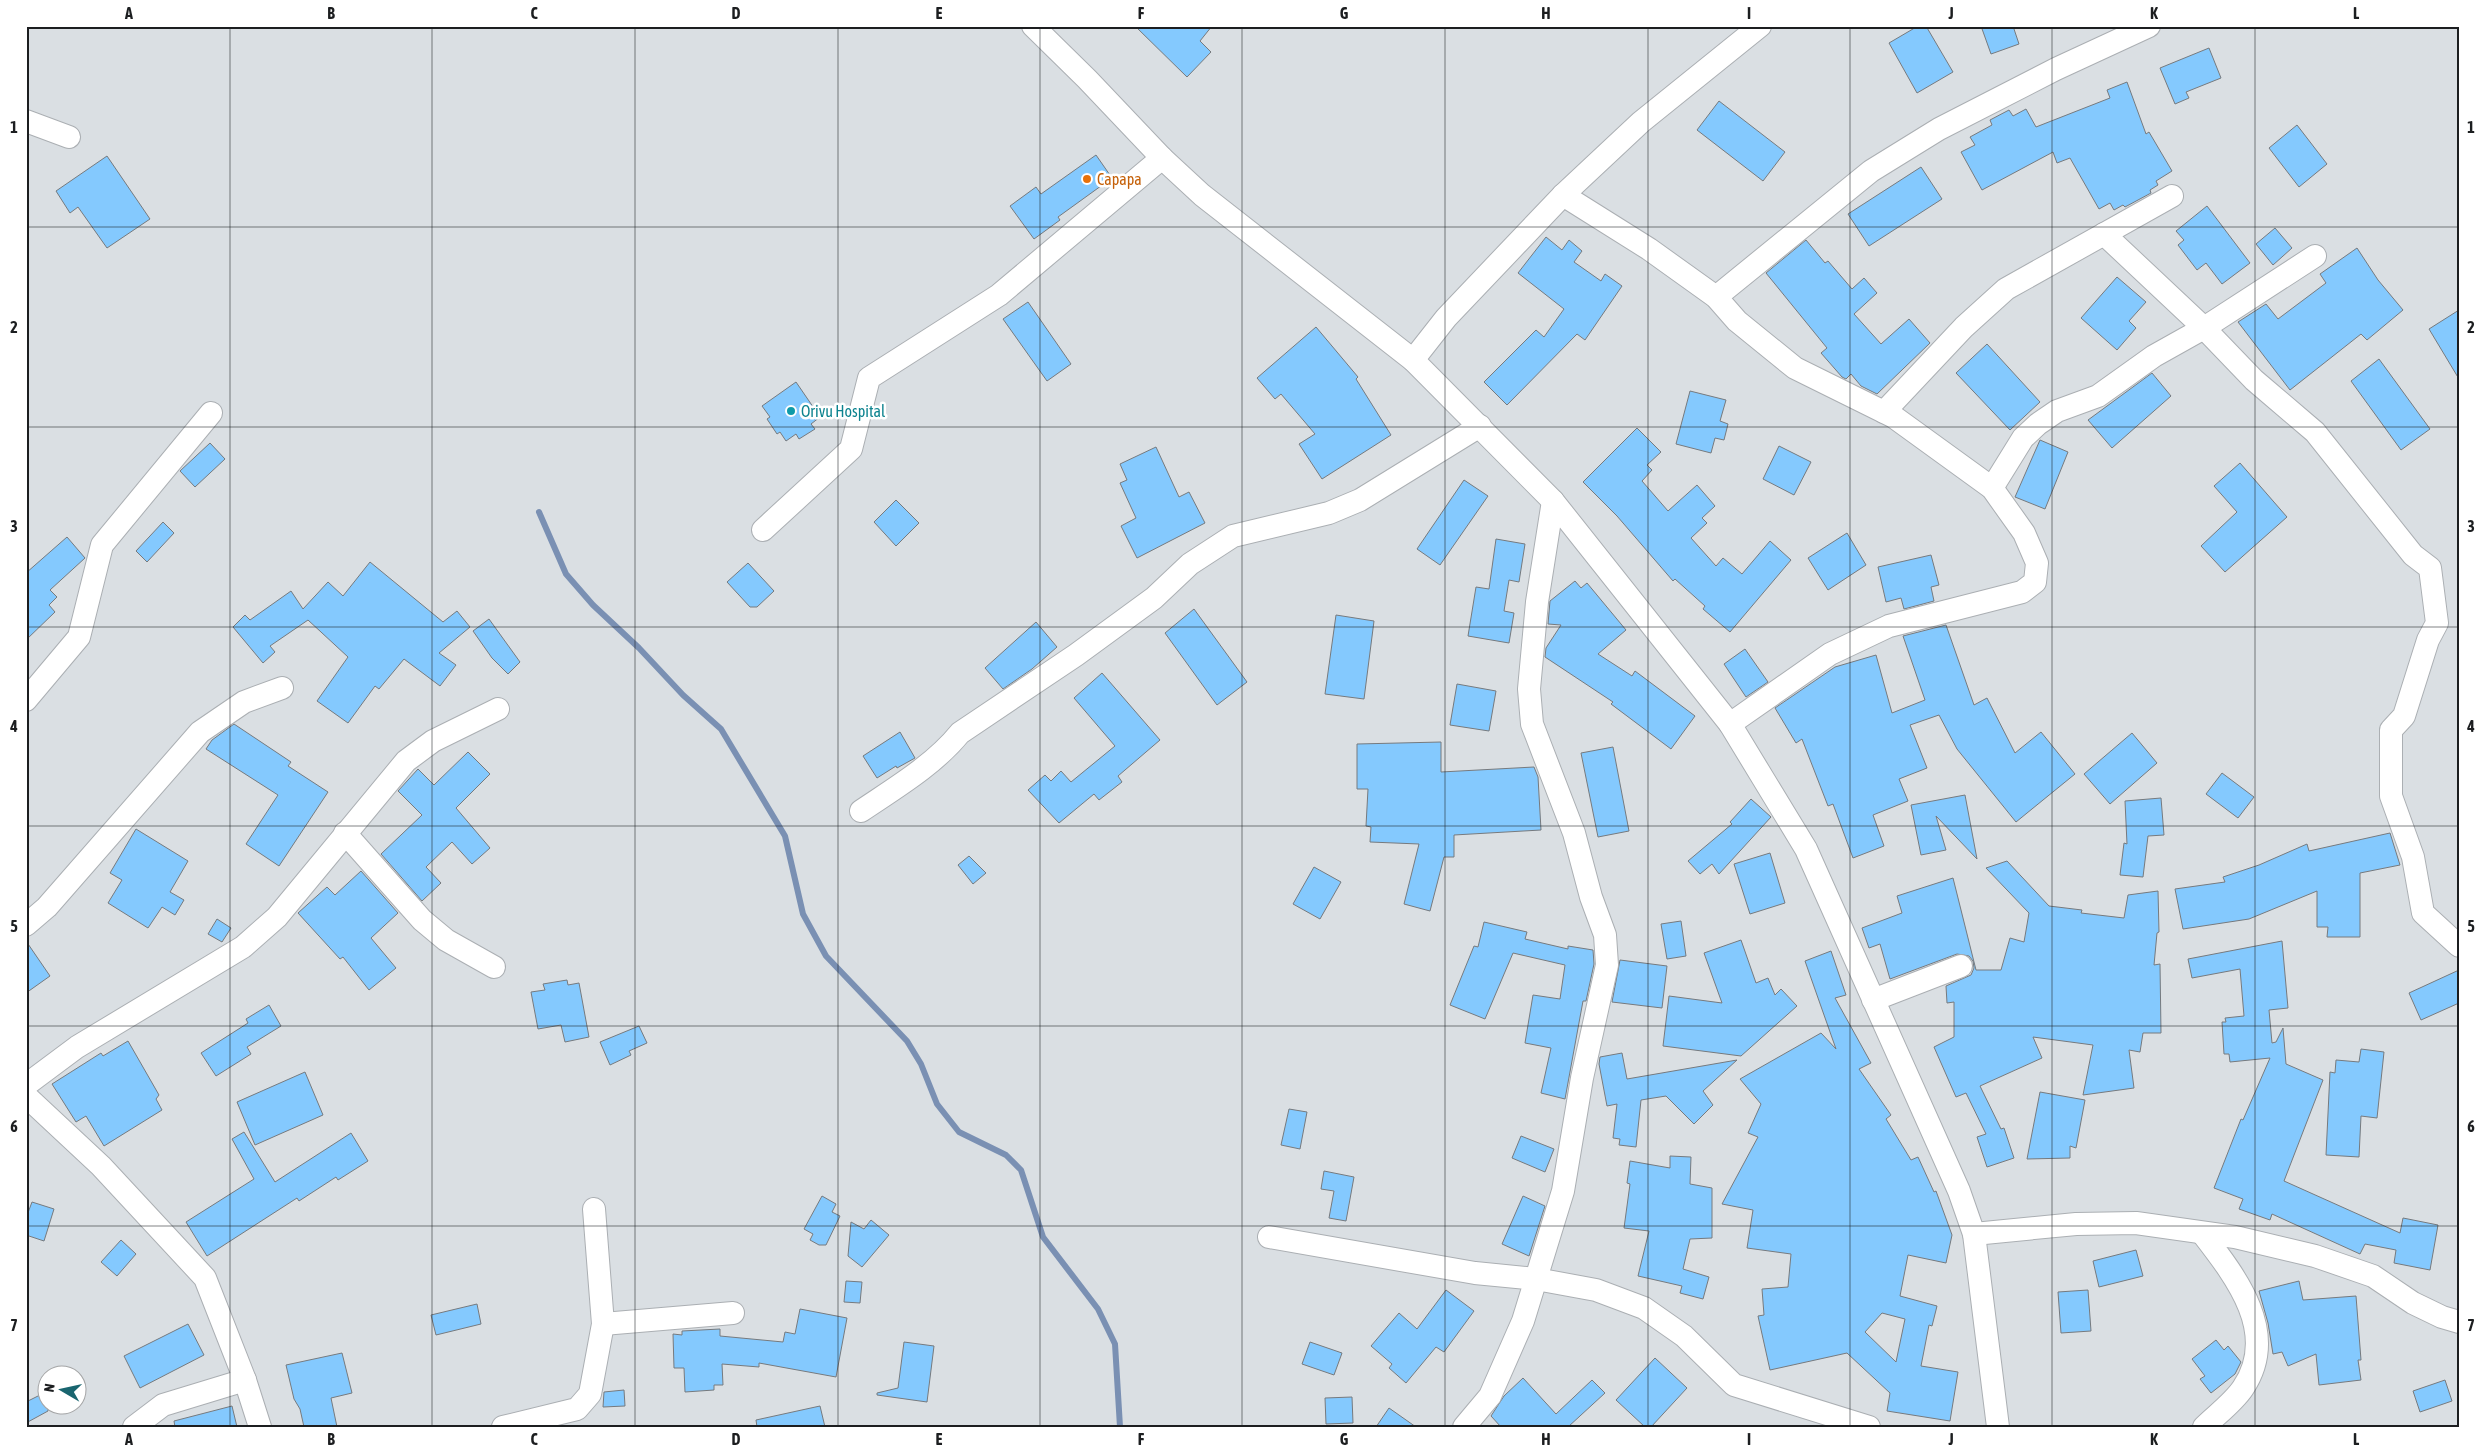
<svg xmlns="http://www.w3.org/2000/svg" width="2485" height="1453" viewBox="0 0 2485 1453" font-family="'Asap Condensed',sans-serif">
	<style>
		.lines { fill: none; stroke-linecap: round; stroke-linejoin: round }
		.stream { stroke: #7a90b3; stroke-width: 6 }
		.building { fill: #84c9fe; stroke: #767a7e; fill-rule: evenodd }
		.street-casing { stroke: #abafb3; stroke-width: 24 }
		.street { stroke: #fff; stroke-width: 22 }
		.grid { fill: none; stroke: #1c1e20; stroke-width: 1; stroke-opacity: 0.55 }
		.food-dot { fill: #e8710a; stroke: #fff; stroke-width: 2 }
		.culture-dot { fill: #0f9aa8; stroke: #fff; stroke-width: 2 }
		.labels { text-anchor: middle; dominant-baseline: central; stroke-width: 5; stroke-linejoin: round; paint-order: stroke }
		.food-label { font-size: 16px; fill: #c56008; stroke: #fff; text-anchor: start }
		.culture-label { font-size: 16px; fill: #0d838f; stroke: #fff; text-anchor: start }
		.neatline { fill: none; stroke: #1c1e20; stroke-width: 2 }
		.grid-label { font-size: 16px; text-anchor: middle; font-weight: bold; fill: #1c1e20 }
	</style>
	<rect width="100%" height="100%" fill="#dadfe3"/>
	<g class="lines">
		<path class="stream" d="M539,512L566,574L593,605L639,648L683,695L721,729L785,836L803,914L826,956L907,1041L921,1064L937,1104L959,1132L1006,1155L1021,1170L1043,1237L1098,1309L1115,1344L1120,1427"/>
	</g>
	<g class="building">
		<path d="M1135,26H1212L1200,41L1211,52L1187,77Z"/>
		<path d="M1918,26H1926L1953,72L1917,93L1889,43Z"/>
		<path d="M1981,26H2013L2019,44L1991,54Z"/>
		<path d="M2209,48L2221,78L2186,92L2189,98L2175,104L2160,68Z"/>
		<path d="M2127,82L2146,134L2149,132L2172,171L2156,181L2158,185L2150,190L2151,193L2125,207L2123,205L2114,210L2110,203L2099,209L2070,158L2057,163L2053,152L1982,190L1961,152L1975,145L1970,137L1992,125L1990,120L2009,110L2013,116L2026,109L2036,127L2110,98L2107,90Z"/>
		<path d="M1719,101L1785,152L1763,181L1697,130Z"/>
		<path d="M2297,125L2327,164L2299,187L2269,148Z"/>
		<path d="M1096,155L1112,178L1058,217L1060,220L1034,239L1010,206L1036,187L1041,194Z"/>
		<path d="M107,156L150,219L107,248L78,207L70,213L56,191Z"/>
		<path d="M1921,167L1942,199L1869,246L1848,214Z"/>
		<path d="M2207,206L2250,263L2222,284L2206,263L2197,270L2178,245L2184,240L2176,231Z"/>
		<path d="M2275,228L2292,248L2273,265L2256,244Z"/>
		<path d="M1546,237L1562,250L1569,240L1582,251L1574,262L1601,281L1605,274L1622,286L1585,340L1577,334L1507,405L1484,382L1536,330L1544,337L1564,309L1518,273Z"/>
		<path d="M1806,240L1825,263L1828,261L1852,289L1864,278L1877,293L1854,314L1881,344L1909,319L1930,343L1877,394L1861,386L1851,374L1846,379L1842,377L1821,353L1827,348L1766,273Z"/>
		<path d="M2357,248L2378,280L2403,310L2367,340L2361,334L2290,390L2238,322L2266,304L2278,319L2326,283L2320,274Z"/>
		<path d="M2117,277L2146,302L2129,321L2136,328L2117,350L2081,318Z"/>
		<path d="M1028,302L1071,364L1047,381L1003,319Z"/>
		<path d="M2459,310V379L2429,329Z"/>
		<path d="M1316,327L1358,377L1356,379L1391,435L1322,479L1299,444L1315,434L1281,394L1275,399L1257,378Z"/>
		<path d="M1987,344L2040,402L2010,430L1956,373Z"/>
		<path d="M2379,359L2430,429L2401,450L2351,381Z"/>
		<path d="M2152,373L2171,396L2112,448L2088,420Z"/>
		<path d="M796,382L820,417L811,424L815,429L799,439L796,434L786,441L780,432L777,434L767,419L770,417L762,406Z"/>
		<path d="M1690,391L1726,400L1720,421L1728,424L1724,440L1715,438L1711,453L1676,444Z"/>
		<path d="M1637,428L1661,452L1647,465L1652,470L1642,481L1668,511L1697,485L1715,506L1702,518L1707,523L1691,538L1716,566L1723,558L1742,574L1770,541L1791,560L1730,632L1703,609L1705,606L1675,579L1673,581L1617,516L1583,482Z"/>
		<path d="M2040,440L2068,452L2045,509L2015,497Z"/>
		<path d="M210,443L225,459L195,487L180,471Z"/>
		<path d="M1779,446L1811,462L1794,495L1763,479Z"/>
		<path d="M1156,447L1179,497L1189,492L1205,523L1137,558L1121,526L1136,518L1120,483L1127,480L1120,464Z"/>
		<path d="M2240,463L2287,517L2225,572L2201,546L2237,512L2214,486Z"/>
		<path d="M1464,480L1488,496L1440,565L1417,549Z"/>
		<path d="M896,500L919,523L896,546L874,522Z"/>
		<path d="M163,522L174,533L147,562L136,551Z"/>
		<path d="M1847,533L1866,565L1828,590L1808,558Z"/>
		<path d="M67,537L85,558L50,590L57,597L49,605L55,612L26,640V573Z"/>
		<path d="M1496,539L1525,544L1519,582L1509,580L1504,611L1514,613L1509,643L1468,636L1476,587L1489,589Z"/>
		<path d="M1931,555L1939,585L1931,587L1934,601L1904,609L1901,598L1886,602L1878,567Z"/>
		<path d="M370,562L443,622L457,611L470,627L439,653L456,665L440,686L404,659L379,689L375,686L348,723L317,701L348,657L308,620L270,646L275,652L263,663L233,627L245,615L250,620L291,591L303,609L328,582L343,596Z"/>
		<path d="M748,563L774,591L757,607H750L727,582Z"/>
		<path d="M1575,581L1581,588L1587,583L1626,630L1598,654L1632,676L1635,671L1695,716L1671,749L1611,704L1613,702L1545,657L1546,648L1561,625L1548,624L1550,601Z"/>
		<path d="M1194,609L1247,682L1217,705L1165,633Z"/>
		<path d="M1336,615L1374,621L1364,699L1325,694Z"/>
		<path d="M489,619L520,662L508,674L492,658L473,631Z"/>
		<path d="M1036,622L1057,647L1032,669L1003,689L985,668Z"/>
		<path d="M1946,625L1974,705L1987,698L2015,753L2041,732L2075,774L2016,822L1957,749L1939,715L1910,725L1927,768L1899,779L1908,801L1873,815L1884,846L1853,858L1833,804L1828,806L1802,739L1796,743L1775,708L1835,667L1876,655L1892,713L1925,700L1903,636Z"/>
		<path d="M1745,649L1768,682L1746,697L1724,664Z"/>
		<path d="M1102,673L1160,740L1118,776L1122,782L1099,800L1094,794L1059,823L1028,790L1045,775L1051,781L1061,771L1071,782L1115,746L1074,698Z"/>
		<path d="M1457,684L1496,691L1489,731L1450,725Z"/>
		<path d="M234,724L291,762L288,766L328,792L279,866L246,844L278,795L206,749L212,740Z"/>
		<path d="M900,732L915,758L897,768L896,766L877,778L863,756Z"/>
		<path d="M2132,733L2157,763L2110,804L2084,774Z"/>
		<path d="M1441,742V772L1534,767L1538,777L1541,830L1454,835V857H1444L1430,911L1404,904L1419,844L1370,842L1371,827L1366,826L1368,789H1357V744Z"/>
		<path d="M1613,747L1629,831L1598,837L1581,753Z"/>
		<path d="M468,752L490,774L456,808L490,848L472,864L452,842L426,867L441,883L422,901L381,854L422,815L398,791L418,769L434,785Z"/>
		<path d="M2222,773L2254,797L2238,818L2206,794Z"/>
		<path d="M1965,795L1977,859L1936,816L1946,850L1921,855L1911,805Z"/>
		<path d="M2161,798L2164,835L2148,836L2143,877L2120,875L2124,843L2127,844L2125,801Z"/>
		<path d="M1751,799L1771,817L1719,874L1712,864L1700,874L1688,861L1732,824L1730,822Z"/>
		<path d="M136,829L188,861L170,892L184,900L175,915L162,907L148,928L108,903L122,880L110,873Z"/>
		<path d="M2390,833L2400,865L2360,873V937H2327L2328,927H2317V891L2249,919L2183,929L2175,889L2225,882L2223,877L2259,865L2307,844L2309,851Z"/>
		<path d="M1770,853L1785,903L1750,914L1734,864Z"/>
		<path d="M969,856L986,873L973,884L958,865Z"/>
		<path d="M2007,861L2049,906L2082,910L2081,913L2124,918L2128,895L2158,891L2159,932L2157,933L2154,965L2160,964L2161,1033H2143L2140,1052L2129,1050L2134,1088L2083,1095L2093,1045L2033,1037L2042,1058L1980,1086L2001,1129L2004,1128L2014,1158L1987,1167L1977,1137L1986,1134L1966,1093L1956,1097L1934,1047L1954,1037V1002L1947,1003L1946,986L1971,975L1974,968L1973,961L1969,956L1957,954L1890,979L1880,944L1869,948L1862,928L1902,913L1897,896L1953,878L1976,970H2001L2010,938L2024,942L2029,913L1986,868Z"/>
		<path d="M1314,867L1341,882L1320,919L1293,904Z"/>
		<path d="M361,871L398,913L371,938L396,968L369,990L343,957L340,959L298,913L327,887L335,895Z"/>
		<path d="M217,919L231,928L222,942L208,934Z"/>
		<path d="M1681,921L1686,956L1667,959L1661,924Z"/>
		<path d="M1484,922L1527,932L1525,939L1568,949V946L1593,950L1594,964L1586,1001H1583L1565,1099L1541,1093L1551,1048L1525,1043L1533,995L1560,999L1565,965L1513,953L1485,1019L1450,1005L1474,946L1478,947Z"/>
		<path d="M1741,940L1756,983L1768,978L1775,995L1781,989L1797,1006L1741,1056L1663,1046L1669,996L1722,1003L1704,953Z"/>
		<path d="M26,941L50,976L26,993Z"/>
		<path d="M2282,941L2288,1008L2269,1010L2272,1043L2276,1042L2283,1028L2286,1064L2323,1080L2284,1181L2400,1233L2403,1218L2438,1225L2430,1270L2394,1263L2396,1250L2365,1244L2360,1254L2272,1214L2270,1220L2239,1209L2243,1199L2214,1188L2241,1119L2243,1120L2270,1058L2230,1062L2229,1054H2224L2222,1022H2226L2225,1018L2244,1016L2240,969L2192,978L2188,959Z"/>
		<path d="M1831,951L1846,995L1835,998L1871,1063L1859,1069L1891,1115L1886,1119L1911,1160L1918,1157L1934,1192L1936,1191L1952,1235L1946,1263L1908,1255L1900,1296L1937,1306L1932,1326L1929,1325L1921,1366L1958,1372L1950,1421L1887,1411L1890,1393L1847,1353L1770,1370L1758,1316L1764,1315L1762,1289L1788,1287L1791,1254L1747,1248L1753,1210L1722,1204L1758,1137L1748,1133L1761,1104L1740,1079L1821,1033L1836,1049L1805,961ZM1882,1313L1905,1319L1896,1362L1865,1332Z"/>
		<path d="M1620,960L1667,966L1662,1008L1612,1002Z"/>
		<path d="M2459,970V1003L2421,1020L2409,993Z"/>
		<path d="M567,980L568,985L579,983L589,1037L565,1042L561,1025L538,1029L531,992L545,990L543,984Z"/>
		<path d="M269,1005L281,1026L247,1047L251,1054L216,1076L201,1053L248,1023L246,1019Z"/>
		<path d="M639,1026L647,1043L629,1051L631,1055L610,1065L600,1042Z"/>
		<path d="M128,1041L159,1095L156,1099L162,1110L104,1146L86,1116L76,1122L52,1084L101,1053L103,1056Z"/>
		<path d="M2361,1049L2384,1052L2377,1118L2361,1116L2359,1157L2326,1155L2330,1072L2335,1073L2336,1060L2359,1062Z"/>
		<path d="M1622,1053L1627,1079L1737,1060L1703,1091L1713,1105L1694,1124L1666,1096L1641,1100L1636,1147L1619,1145L1620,1139L1613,1138L1617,1104L1607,1106L1599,1064L1600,1057Z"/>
		<path d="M305,1072L323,1115L255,1145L237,1102Z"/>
		<path d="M2040,1092L2085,1100L2076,1148L2070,1146V1158L2027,1159Z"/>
		<path d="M1289,1109L1307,1112L1300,1149L1281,1145Z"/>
		<path d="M244,1132L275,1182L351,1133L368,1161L338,1180L336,1177L299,1201L297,1198L207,1256L186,1222L254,1179L232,1139Z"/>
		<path d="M1521,1136L1554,1149L1545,1172L1512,1158Z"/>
		<path d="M1670,1156L1691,1157L1690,1184L1712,1188V1238L1690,1239L1683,1269L1709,1277L1703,1299L1680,1293L1682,1286L1638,1276L1649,1231L1624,1228L1630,1184L1627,1183L1630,1161L1670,1168Z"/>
		<path d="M1324,1171L1354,1177L1346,1221L1329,1218L1334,1191L1321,1189Z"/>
		<path d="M822,1196L836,1204L832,1212L840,1216L826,1245H819L810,1240L813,1234L804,1229Z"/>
		<path d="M1523,1196L1545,1206L1529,1256L1502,1244Z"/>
		<path d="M32,1202L54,1209L44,1241L26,1235V1218Z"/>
		<path d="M871,1220L889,1235L862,1267L848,1256L851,1222L864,1229Z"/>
		<path d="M121,1240L136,1254L117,1276L101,1262Z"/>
		<path d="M2136,1250L2143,1276L2099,1287L2093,1261Z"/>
		<path d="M846,1281L862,1282L860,1303L844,1302Z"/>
		<path d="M2299,1281L2303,1300L2356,1296L2361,1360H2358L2361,1380L2319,1385L2316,1354L2288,1366L2282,1352L2273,1354L2268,1323L2259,1291Z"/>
		<path d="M1446,1290L1474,1311L1444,1352L1436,1347L1406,1383L1389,1368L1392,1364L1371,1346L1399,1313L1417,1329Z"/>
		<path d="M2088,1290L2091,1331L2061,1333L2058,1292Z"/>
		<path d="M477,1304L481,1324L436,1335L431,1315Z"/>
		<path d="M800,1309L847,1318L836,1377L759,1363V1367L722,1364L723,1385H714V1390L685,1392L684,1368H674L673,1334L682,1335V1331L720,1329V1336L783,1342L785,1332L795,1334Z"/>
		<path d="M188,1324L204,1355L140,1388L124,1356Z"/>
		<path d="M2216,1340L2224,1350L2228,1346L2241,1362L2235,1374L2211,1393L2200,1379L2205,1376L2192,1359Z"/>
		<path d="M904,1342L934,1346L927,1402L877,1395V1393L898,1388Z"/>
		<path d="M1310,1342L1342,1353L1334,1375L1302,1364Z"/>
		<path d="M342,1353L352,1393L331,1398L337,1427H304L300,1409L294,1399L286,1365Z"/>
		<path d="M1655,1358L1687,1388L1651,1427H1645L1616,1400Z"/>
		<path d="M1523,1378L1556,1414L1592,1380L1605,1393L1568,1427H1501L1491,1416L1504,1396Z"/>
		<path d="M2445,1380L2452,1401L2420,1412L2413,1391Z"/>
		<path d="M624,1390L625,1406L603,1407L604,1392Z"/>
		<path d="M48,1391V1411L26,1423V1402Z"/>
		<path d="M1352,1397L1353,1423L1326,1424L1325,1398Z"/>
		<path d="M232,1406L237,1427H175L174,1421Z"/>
		<path d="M820,1406L825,1427H757L756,1420Z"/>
		<path d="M1389,1408L1416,1427H1376Z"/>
	</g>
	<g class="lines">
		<defs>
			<g id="street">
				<path d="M1033,26L1087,79L1162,158L1202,195L1413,360L1553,501L1730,724L1806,849L1959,1191L1974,1234L1998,1427"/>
				<path d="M26,121L69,137"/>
				<path d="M1563,195L1649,249L1716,297L1737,321L1795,368L1894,417L1992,488L2024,533L2037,563L2035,582L2022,592L1889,626L1830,654L1730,724"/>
				<path d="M2104,234L2204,328L2254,380L2315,432L2413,555L2430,568L2437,623L2428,640L2404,716L2391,730V796L2413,857L2423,913L2459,946"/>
				<path d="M1716,297L1871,171L1939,129L2056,69L2149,26"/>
				<path d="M1413,360L1446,318L1563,195L1641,122L1760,26"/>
				<path d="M1884,412L1964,327L2006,289L2172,196"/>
				<path d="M1992,488L2023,438L2038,424L2057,411L2098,396L2154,356L2204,328L2315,256"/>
				<path d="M763,530L851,449L869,378L999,295L1162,158"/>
				<path d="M26,700L79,637L102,545L211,413"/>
				<path d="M861,811C895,788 934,765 960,733L1076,655L1154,598L1190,564L1233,536L1329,513L1360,500L1480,426"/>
				<path d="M345,833L422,920L446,940L494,967"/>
				<path d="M26,925L47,907L200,732L244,702L282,688"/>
				<path d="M1873,1000L1961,966"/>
				<path d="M26,1085L77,1047L243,947L277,917L406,761L433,741L498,709"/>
				<path d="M26,1096L101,1166L205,1278L245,1380L260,1427"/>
				<path d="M2202,1233C2236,1277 2280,1333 2243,1388C2233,1403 2216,1415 2204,1427"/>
				<path d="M1974,1234L2076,1224L2136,1223L2235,1237L2315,1256L2373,1276L2413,1303L2442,1317L2459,1322"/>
				<path d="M1269,1237L1475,1273L1536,1279L1596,1290L1644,1308L1684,1336L1734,1385L1869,1427"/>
				<path d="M603,1324L733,1313"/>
				<path d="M134,1427L163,1405L245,1380"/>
				<path d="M503,1427L577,1409L590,1394L603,1324L594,1209"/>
				<path d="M1464,1427L1490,1396L1523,1321L1563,1191L1582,1078L1607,965L1605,935L1591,897L1574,833L1532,724L1529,689L1537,602L1553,501"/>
			</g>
		</defs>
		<use href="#street" class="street-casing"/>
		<use href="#street" class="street"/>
	</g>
	<path class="grid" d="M230,26V1427M432,26V1427M635,26V1427M838,26V1427M1040,26V1427M1242,26V1427M1445,26V1427M1648,26V1427M1850,26V1427M2052,26V1427M2255,26V1427M26,227H2459M26,427H2459M26,627H2459M26,826H2459M26,1026H2459M26,1226H2459"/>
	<circle class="food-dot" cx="1087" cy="179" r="5"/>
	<circle class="culture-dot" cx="791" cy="411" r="5"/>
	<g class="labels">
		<g class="food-label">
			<text x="1097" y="179">Capapa</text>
		</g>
		<g class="culture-label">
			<text x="801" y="411">Orivu Hospital</text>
		</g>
	</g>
	<rect width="2485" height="1453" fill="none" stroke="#ffffff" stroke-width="55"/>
	<g transform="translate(62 1390) rotate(279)"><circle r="24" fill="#ffffff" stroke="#a4a5a6"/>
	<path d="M0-4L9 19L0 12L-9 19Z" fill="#19656f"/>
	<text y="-8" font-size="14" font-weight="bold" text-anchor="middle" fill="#1c1e20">N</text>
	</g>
	<rect x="28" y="28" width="2430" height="1398" class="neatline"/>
	<g class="grid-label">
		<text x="129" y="19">A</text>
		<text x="331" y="19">B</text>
		<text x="534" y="19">C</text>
		<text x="736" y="19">D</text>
		<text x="939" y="19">E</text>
		<text x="1141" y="19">F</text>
		<text x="1344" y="19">G</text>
		<text x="1546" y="19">H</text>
		<text x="1749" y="19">I</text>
		<text x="1951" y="19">J</text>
		<text x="2154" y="19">K</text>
		<text x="2356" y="19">L</text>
		<text x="14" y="133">1</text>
		<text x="2471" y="133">1</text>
		<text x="14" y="333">2</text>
		<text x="2471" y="333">2</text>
		<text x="14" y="532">3</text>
		<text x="2471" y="532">3</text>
		<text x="14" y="732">4</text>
		<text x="2471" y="732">4</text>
		<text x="14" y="932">5</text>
		<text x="2471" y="932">5</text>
		<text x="14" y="1132">6</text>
		<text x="2471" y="1132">6</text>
		<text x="14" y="1331">7</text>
		<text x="2471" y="1331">7</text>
		<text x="129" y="1445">A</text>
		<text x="331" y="1445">B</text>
		<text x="534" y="1445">C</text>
		<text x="736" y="1445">D</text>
		<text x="939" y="1445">E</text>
		<text x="1141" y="1445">F</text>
		<text x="1344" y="1445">G</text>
		<text x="1546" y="1445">H</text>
		<text x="1749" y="1445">I</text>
		<text x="1951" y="1445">J</text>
		<text x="2154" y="1445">K</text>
		<text x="2356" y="1445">L</text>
	</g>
</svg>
